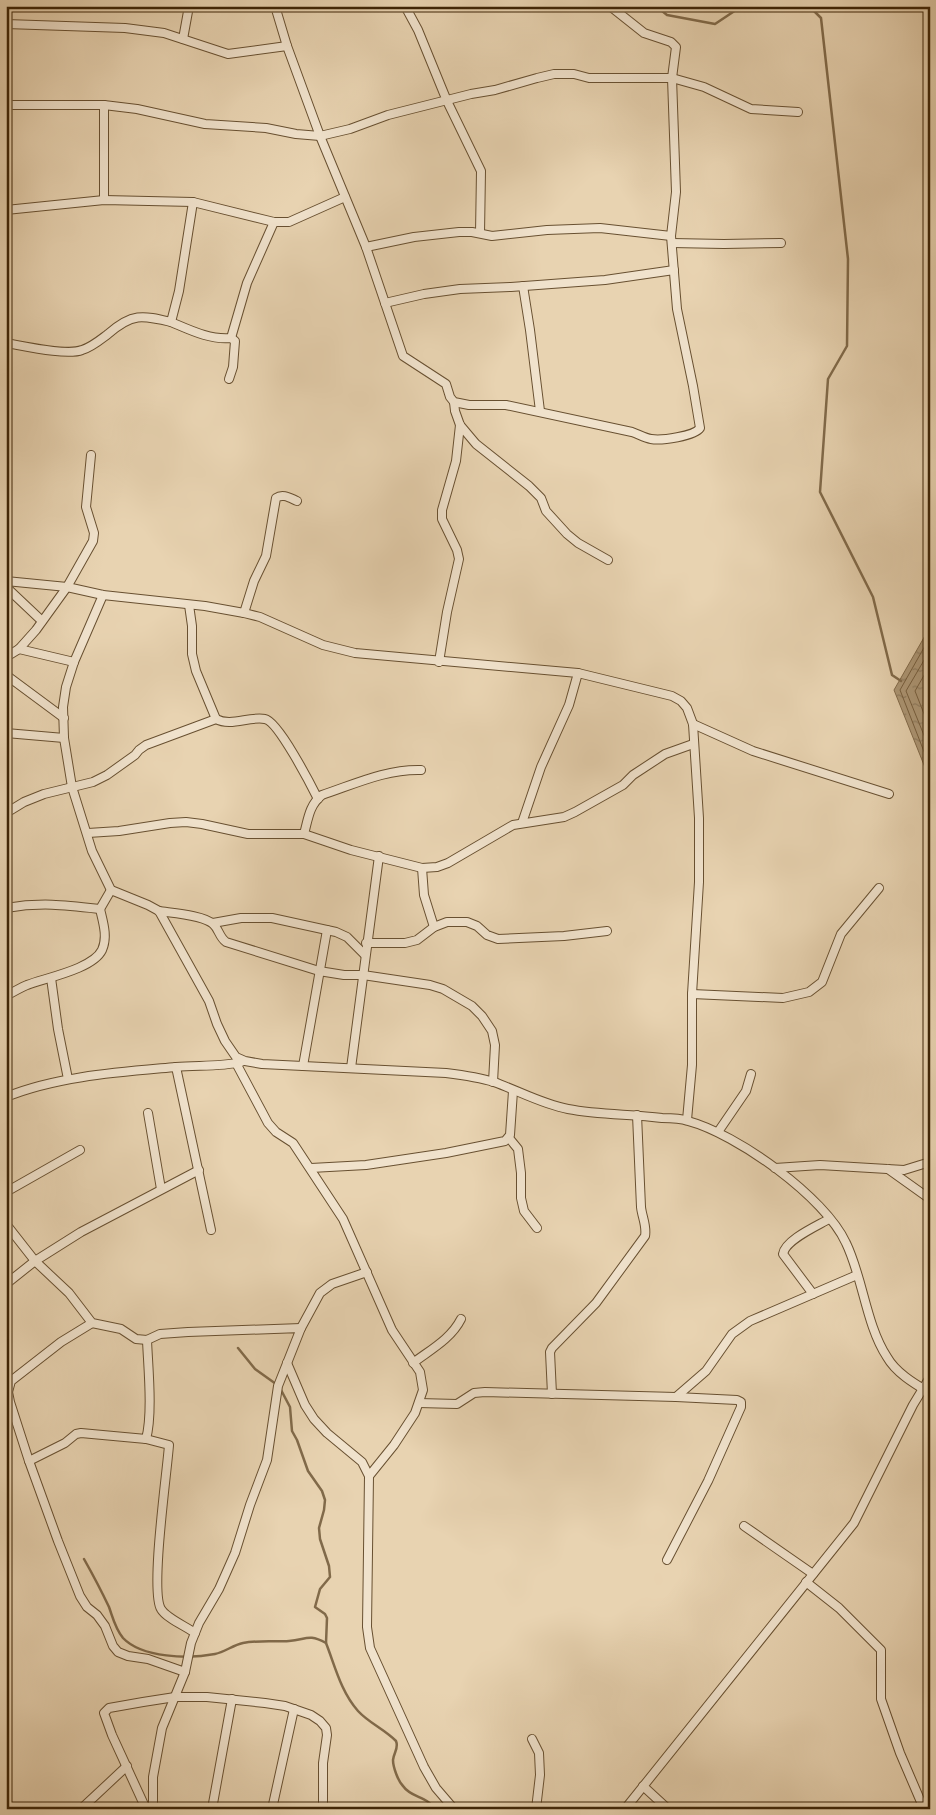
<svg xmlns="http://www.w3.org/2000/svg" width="936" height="1815" viewBox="0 0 936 1815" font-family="'Libre Bodoni',serif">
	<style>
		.water { fill: url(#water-ripples); stroke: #816a4a }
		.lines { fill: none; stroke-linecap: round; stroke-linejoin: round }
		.shore { stroke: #765e3e; stroke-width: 1 }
		.stream { stroke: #816a4a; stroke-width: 2.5 }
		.minor-casing { stroke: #685031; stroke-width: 10 }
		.minor { stroke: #f0e2cc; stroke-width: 8 }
	</style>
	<defs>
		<pattern id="water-ripples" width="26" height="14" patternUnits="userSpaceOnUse" patternTransform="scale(1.25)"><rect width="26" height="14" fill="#ae9877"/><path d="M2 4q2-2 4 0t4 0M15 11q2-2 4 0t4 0" fill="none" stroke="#8f7c60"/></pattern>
	</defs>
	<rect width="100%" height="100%" fill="#e8d3b1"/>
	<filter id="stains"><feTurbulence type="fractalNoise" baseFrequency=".004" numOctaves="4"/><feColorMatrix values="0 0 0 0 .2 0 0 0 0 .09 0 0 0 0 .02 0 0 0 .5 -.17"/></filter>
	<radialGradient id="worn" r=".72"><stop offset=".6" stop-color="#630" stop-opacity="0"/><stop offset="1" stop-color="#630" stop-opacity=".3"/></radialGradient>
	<path class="water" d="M930,627V780L894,690Z"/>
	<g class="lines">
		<g class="shore">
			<path d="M930,637L900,690L930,767"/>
			<path d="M930,650L906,691L930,750"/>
			<path d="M930,665L915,691L930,729"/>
		</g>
		<g class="stream">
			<path d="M656,6L667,15L715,24L742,6"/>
			<path d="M809,6L821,18L848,259L847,346L828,379L820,492L873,597L892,675L901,681"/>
			<path d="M238,1348L255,1369L276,1384"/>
			<path d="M280,1388L290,1407L292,1431L297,1440L308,1471L322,1491L325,1500L324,1510L319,1528L320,1539L329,1566L330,1577L320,1589L315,1607L325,1614L327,1618L326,1643"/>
			<path d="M84,1559C93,1575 101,1590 109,1607C113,1618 115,1628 123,1638C142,1658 189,1659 215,1654C225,1652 233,1645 243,1643C258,1640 274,1642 289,1641C306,1640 308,1633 326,1643C335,1666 341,1692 358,1711C369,1723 384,1729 396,1741C399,1748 394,1752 393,1760C393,1767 398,1781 403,1786C411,1798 427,1796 435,1809"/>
		</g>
		<defs>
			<g id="minor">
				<path d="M275,6L287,46L320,136L366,247L403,356L446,384L450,397L454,402L469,405H506L632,432C638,434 645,438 651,439C661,441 695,436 700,428L693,386L677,309L671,236L676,192L672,78L676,47L671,42L644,33L610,6"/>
				<path d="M405,6L418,30L447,101L481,171L480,233"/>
				<path d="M6,24L125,28L164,33L228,54L287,46"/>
				<path d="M183,39L189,6"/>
				<path d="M6,105H104L137,109L205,124L266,128L296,134L320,136L350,129L388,115L471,94L495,90L537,78L554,74H574L589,78H672L704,87L751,109L798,112"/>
				<path d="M104,105V200"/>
				<path d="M6,210L104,200L193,202L274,222H289L345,197"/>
				<path d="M672,243L724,244L781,243"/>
				<path d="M366,247L414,237L459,232H472L492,236L547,230L600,228L671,236"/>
				<path d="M6,281V285"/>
				<path d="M523,286L530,330L540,411"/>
				<path d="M385,303L424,294L460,289L511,287L605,280L674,270"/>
				<path d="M171,322C190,330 210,340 231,338L235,341L233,367L229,379"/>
				<path d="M231,338L247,283L274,222"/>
				<path d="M6,343C24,346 67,356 82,350C92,347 100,340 108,334C132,313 142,315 171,322L179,291L193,202"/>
				<path d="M454,402L455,411L460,425L476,444L529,486L541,498L546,511L567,534L578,543L608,560"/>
				<path d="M6,581L67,587L103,595L205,606L244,613L260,617L323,645L355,653L578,673L672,696L681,701L687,708L693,724L699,818V882L692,994V1065L687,1120"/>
				<path d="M6,587L42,621"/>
				<path d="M103,595L74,662L66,687L63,707L64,738L72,787L92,851L111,890L148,905L159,911L209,1001L217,1024L225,1041L236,1057L245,1061L262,1064L446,1073C462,1075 478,1077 494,1082C519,1091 542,1104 568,1109C599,1115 631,1114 662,1118C671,1118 680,1118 688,1121C737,1134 825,1197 846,1243C863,1278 866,1325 887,1357C896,1373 915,1384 930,1393"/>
				<path d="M189,605L192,626V654L196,671L216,719C231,727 249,716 265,719C278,721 311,785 318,799"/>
				<path d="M244,613L254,581L266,556L276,498C283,493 290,498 297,501"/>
				<path d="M19,649L74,662"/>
				<path d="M6,657L19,649L36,630L67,587L93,541L94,533L86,507L91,455"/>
				<path d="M439,662L447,612L459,559L457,550L442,519V510L456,461L460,425"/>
				<path d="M6,675L64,718"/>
				<path d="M693,724L753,751L889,794"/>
				<path d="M6,733L64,738"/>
				<path d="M6,813L24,802L44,794L93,782L107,775L135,755L139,750L146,745L216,719"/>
				<path d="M522,823L541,767L569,705L578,673"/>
				<path d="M88,833L119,831L170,823L186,822L202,824L248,834H304L351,850L422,868L437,867L448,863L513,825L564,817L575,812L623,785L633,775L665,754L693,744"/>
				<path d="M304,834C308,820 309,805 322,795C355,784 386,769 421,770"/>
				<path d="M422,868L424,895L434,927"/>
				<path d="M6,908C41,902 65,905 100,909L111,890"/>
				<path d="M159,911C172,913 204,915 213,924C219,929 219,937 226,942L319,971L344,975H363L430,985L443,989L472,1006L482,1016L492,1031L495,1045L493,1082"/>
				<path d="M213,923L241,918H272L336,932L347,937L365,955"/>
				<path d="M366,943H405L417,940L434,927L447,922H467L477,926L487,935L498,939L564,936L607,931"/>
				<path d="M51,978L58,1029L68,1079"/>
				<path d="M692,994L783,998L809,992L822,982L841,934L879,888"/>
				<path d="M6,996C13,992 20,988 27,985C45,978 93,969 102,950C108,937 103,922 100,909"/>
				<path d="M236,1063L268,1123L276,1132L293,1143L343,1219L392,1330L420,1372L423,1390L415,1413L394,1445L369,1476L367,1627L370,1648L424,1767L436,1788L454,1809"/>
				<path d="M303,1066L327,930"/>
				<path d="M176,1067L211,1230"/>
				<path d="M351,1068L379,856"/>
				<path d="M6,1097C57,1076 121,1072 176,1067C197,1065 220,1067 241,1062"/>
				<path d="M148,1113L161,1189"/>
				<path d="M718,1132L746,1091L751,1074"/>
				<path d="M509,1138L518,1149L521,1173V1198L524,1211L537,1228"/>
				<path d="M311,1168L366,1165L446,1153L505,1141L510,1135L513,1091"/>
				<path d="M775,1168L820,1165L904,1170L930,1162"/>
				<path d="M888,1169L930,1199"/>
				<path d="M6,1192L80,1150"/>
				<path d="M6,1224L35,1261L69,1293L92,1323L121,1329L136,1339L147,1340L160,1334L188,1332L301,1328L278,1386L267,1460L250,1505L235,1553L219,1589L199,1623L191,1643L185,1672L162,1728L153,1777V1809"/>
				<path d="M6,1284L35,1261L81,1232L199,1170"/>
				<path d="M813,1294L783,1254C785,1240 817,1226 829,1219"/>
				<path d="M92,1323L61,1342L11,1381L8,1392L10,1402L29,1461L58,1541L80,1596L87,1607L97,1615L105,1626L113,1646L118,1652L128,1656L148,1659L185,1672"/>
				<path d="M301,1328L320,1293L332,1284L367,1272"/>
				<path d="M287,1363L305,1405L314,1419L327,1433L362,1462L369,1476"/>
				<path d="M413,1363C430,1350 451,1339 461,1319"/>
				<path d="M552,1394L550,1352L552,1348L596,1303L645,1236C647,1226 642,1217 641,1207L637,1115"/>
				<path d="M419,1403L457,1404L474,1393L485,1392L676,1397L706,1371L732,1334L750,1321L857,1275"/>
				<path d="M146,1439L169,1445C167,1473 150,1591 161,1609C166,1618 187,1627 195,1633"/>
				<path d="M29,1461L65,1443L76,1434L81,1433L146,1439C153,1414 148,1366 147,1340"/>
				<path d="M744,1526L813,1574"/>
				<path d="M667,1560L708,1481L741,1407V1402L737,1400L676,1397"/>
				<path d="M806,1582L839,1608L881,1650V1699L900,1753L924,1809"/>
				<path d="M532,1739L539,1753L540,1775L536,1809"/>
				<path d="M643,1786L668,1809"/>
				<path d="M81,1809L127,1766"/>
				<path d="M146,1809L112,1735L104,1713L109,1708L143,1702L175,1697H207L265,1703L285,1706L311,1715L320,1721L326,1728L327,1735L323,1763V1809"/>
				<path d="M212,1809L232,1699"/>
				<path d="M272,1809L294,1709"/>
				<path d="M625,1809L854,1523L913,1405L930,1377"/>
			</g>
		</defs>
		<use href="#minor" class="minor-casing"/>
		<use href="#minor" class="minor"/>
	</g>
	<rect width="936" height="1815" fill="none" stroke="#e8d3b1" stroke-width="25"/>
	<rect x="8" y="8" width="921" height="1800" fill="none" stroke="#3d2406" stroke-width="2.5"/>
	<rect x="12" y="12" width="911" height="1790" fill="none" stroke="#3d2406"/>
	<rect width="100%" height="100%" filter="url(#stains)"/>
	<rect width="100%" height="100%" fill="url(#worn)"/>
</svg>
